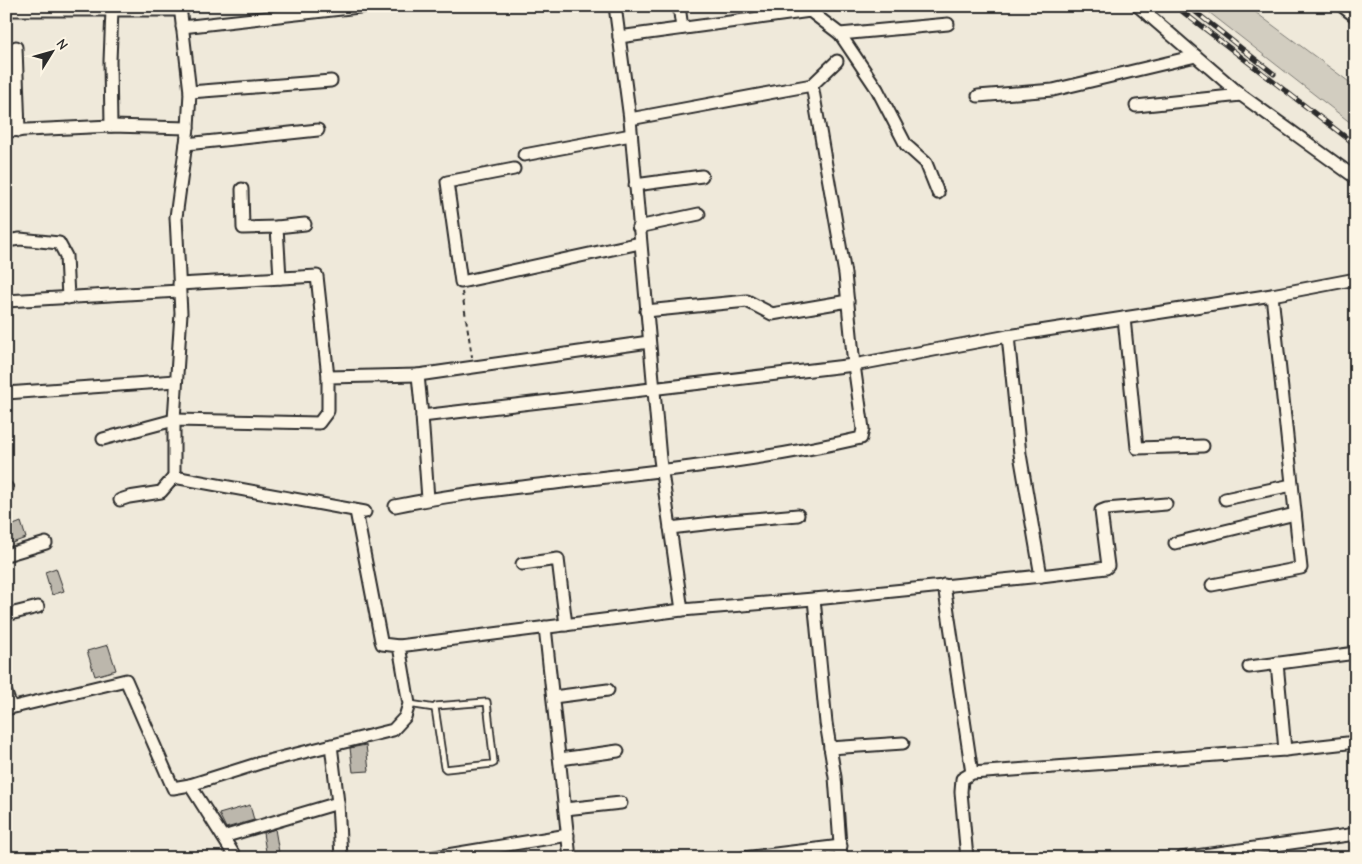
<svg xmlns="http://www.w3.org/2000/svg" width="1362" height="864" viewBox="0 0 1362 864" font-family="'Comic Neue',sans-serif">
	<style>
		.green { fill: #d2cdc0; stroke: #7e7c76 }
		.building { fill: #bcb7ac; stroke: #2b2b2b }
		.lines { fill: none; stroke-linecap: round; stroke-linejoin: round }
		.lane-casing { stroke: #2b2b2b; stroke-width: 9 }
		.street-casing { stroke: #2b2b2b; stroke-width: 15 }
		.path { stroke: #2b2b2b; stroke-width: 2; stroke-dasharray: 5 4; stroke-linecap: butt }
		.lane { stroke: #fcf5e5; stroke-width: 5.5 }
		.street { stroke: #fcf5e5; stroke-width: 11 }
		.rail-casing { stroke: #2b2b2b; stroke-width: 5 }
		.rail { stroke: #fcf5e5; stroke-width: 3; stroke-dasharray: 9; stroke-linecap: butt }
	</style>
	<rect width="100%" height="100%" fill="#efe9da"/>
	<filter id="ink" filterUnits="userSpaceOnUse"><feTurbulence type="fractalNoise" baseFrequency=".02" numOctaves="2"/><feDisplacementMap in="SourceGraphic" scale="10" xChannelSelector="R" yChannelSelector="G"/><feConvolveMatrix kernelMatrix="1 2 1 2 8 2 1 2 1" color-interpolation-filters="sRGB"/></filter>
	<g filter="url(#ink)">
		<path class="green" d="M1201,6H1247L1356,87V127Z"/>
		<g class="building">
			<path d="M21,522L26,538L12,543L6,528Z"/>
			<path d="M56,568L64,591L52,595L45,572Z"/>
			<path d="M108,645L116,670L95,676L87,651Z"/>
			<path d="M366,745L369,771L353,772L350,748Z"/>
			<path d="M250,805L254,820L226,828L219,814Z"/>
			<path d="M275,829L280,858H267L263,833Z"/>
		</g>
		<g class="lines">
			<defs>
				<path id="lane" d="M409,704L435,708L436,706L487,702L494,763L492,764L446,769L444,767L435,708"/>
				<g id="street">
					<path d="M180,6L190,92L188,128L176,217L181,313L174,420V477L365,512"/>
					<path d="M679,6L682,28"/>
					<path d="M1138,6L1241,95L1356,178"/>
					<path d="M1342,6L1356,17"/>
					<path d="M6,10H181"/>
					<path d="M182,27L368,6"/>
					<path d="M840,34L948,24"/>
					<path d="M619,37L810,11L840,34L877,89L906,145L926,163L938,193"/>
					<path d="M16,47L19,131"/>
					<path d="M190,92L331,81"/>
					<path d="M978,96L1053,90L1196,56"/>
					<path d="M1136,106L1241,95"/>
					<path d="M630,119L812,85L837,61"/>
					<path d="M111,126L110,61L112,10"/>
					<path d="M6,131L111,126L188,128"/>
					<path d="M186,144L318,130"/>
					<path d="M524,155L631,135"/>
					<path d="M514,169L447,182L461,282L640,243"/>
					<path d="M635,185L702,176"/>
					<path d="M242,189L243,228L277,227L280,278"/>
					<path d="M277,227L305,224"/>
					<path d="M638,227L699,214"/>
					<path d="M6,241L20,239L59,243L66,256L68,298"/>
					<path d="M179,284L317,276L328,377"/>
					<path d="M6,301L179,291"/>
					<path d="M646,311L747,301L772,314L848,301"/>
					<path d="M1124,318L1137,448L1203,446"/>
					<path d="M6,393L176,381"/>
					<path d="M422,416L418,375L649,342"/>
					<path d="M103,439L174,420L319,423L328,411V377L418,375"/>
					<path d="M6,488H7"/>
					<path d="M428,499L422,416L854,365L1008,336"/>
					<path d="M1225,499L1292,485"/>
					<path d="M120,500L129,497L161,492L174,477"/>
					<path d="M395,506C453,494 513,488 572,481C668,470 766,460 861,438L863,429L854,365L845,274L812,85"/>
					<path d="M356,511L381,641L382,644L399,646"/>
					<path d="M670,528L730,521L798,515"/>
					<path d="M1175,543L1295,514"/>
					<path d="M6,555L46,543"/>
					<path d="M522,564L558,559L566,625"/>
					<path d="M1041,576L1106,568L1108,566L1101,511L1106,509L1166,504"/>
					<path d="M944,585L972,773"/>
					<path d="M1212,585L1301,568L1272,295"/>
					<path d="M814,599L826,723L835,777L841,858"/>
					<path d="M682,610L825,598L1041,576L1020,454L1008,336L1272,295L1356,279"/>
					<path d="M6,615L38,607"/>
					<path d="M545,627L570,858"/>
					<path d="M1277,663L1285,750"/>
					<path d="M1249,667L1356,653"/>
					<path d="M6,693L11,707"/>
					<path d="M553,697L608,690"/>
					<path d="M6,709L126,680L173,788L190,785L260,763L393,730L405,717L409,704L399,646L682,610L660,459L630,119L615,6"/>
					<path d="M331,745L338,803L341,858"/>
					<path d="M830,748L903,743"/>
					<path d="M560,759L618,751"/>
					<path d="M190,785L236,858"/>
					<path d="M565,809L621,803"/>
					<path d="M223,837L338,803"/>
					<path d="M6,852L8,858"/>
					<path d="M429,858L568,835"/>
					<path d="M743,858L841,846"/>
					<path d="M967,858L961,792L962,779L972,773L1285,750L1356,742"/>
					<path d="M1181,858L1356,834"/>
				</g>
			</defs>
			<use href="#lane" class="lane-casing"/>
			<use href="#street" class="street-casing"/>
			<path class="path" d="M462,292L472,357"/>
			<use href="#lane" class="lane"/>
			<use href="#street" class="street"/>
			<defs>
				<g id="rail">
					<path d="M1175,6L1356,145"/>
					<path d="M1188,6L1274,74"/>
				</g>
			</defs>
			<use href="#rail" class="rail-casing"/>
			<use href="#rail" class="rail"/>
		</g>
	</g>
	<rect width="1362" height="864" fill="none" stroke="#fcf5e5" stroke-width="25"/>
	<rect x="12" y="12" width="1337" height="839" fill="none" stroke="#2b2b2b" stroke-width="2" filter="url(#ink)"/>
	<g transform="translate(52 52) rotate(53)" stroke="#fcf5e5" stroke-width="4" paint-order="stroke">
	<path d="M0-4L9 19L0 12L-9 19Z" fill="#2b2b2b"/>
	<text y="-8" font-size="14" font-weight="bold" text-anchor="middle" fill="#2b2b2b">N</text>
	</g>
</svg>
